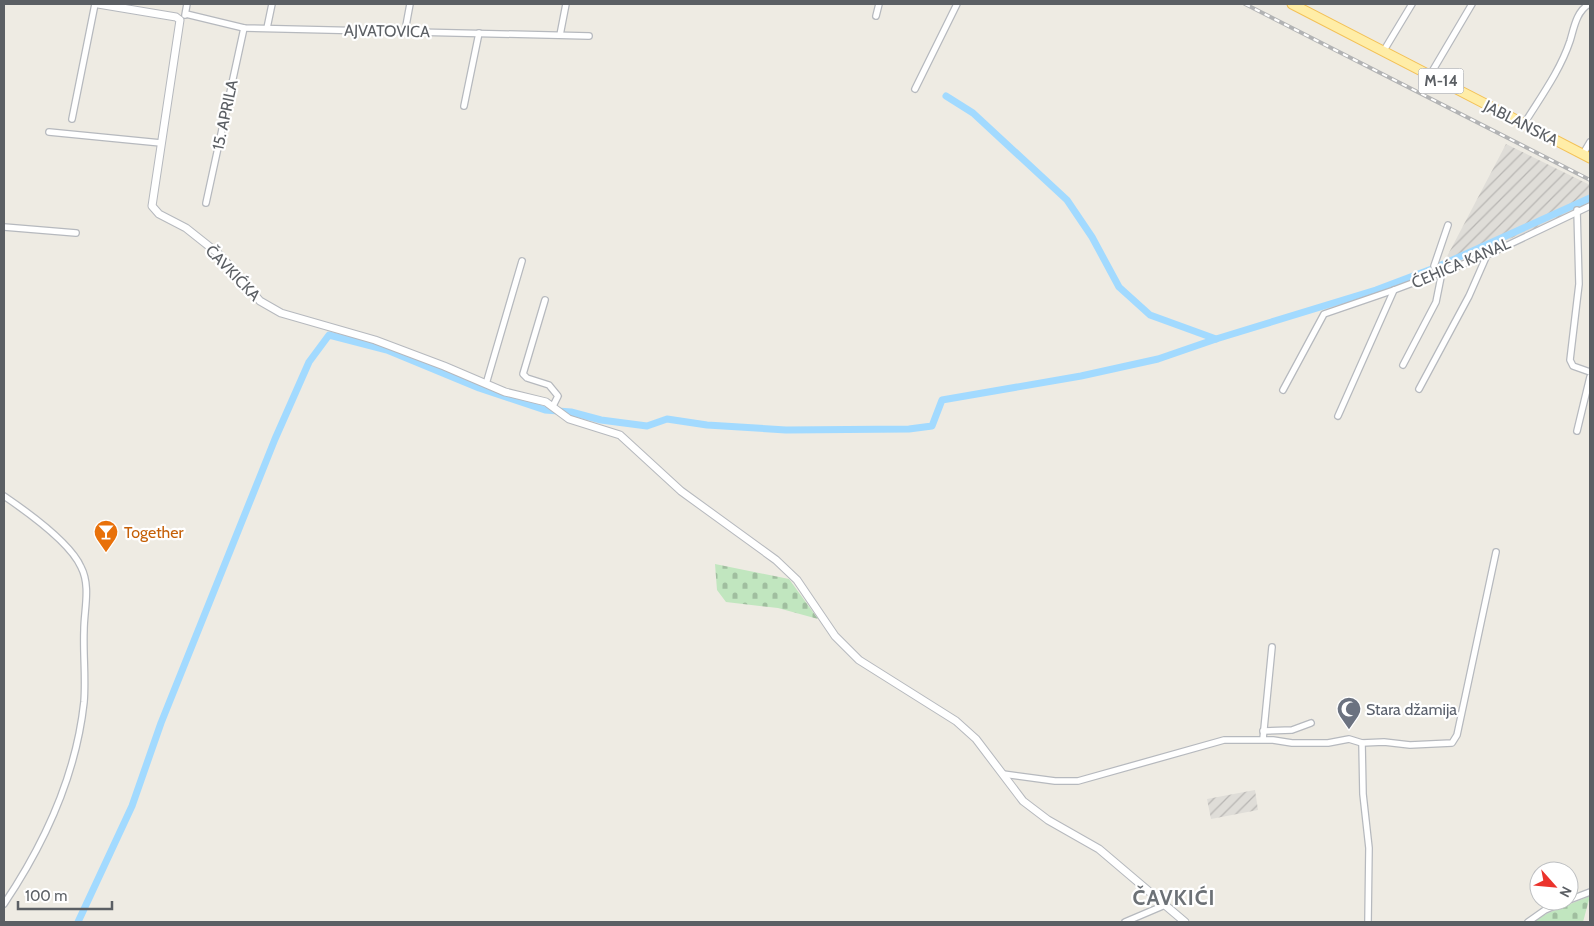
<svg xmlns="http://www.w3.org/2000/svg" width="1594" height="926" viewBox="0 0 1594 926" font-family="Cabin,sans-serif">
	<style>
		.industrial { fill: url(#industrial-furrows) }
		.cemetery { fill: url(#cemetery-stones) }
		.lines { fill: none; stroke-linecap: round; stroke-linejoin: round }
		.canal { stroke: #a2daff; stroke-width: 7 }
		.minor-casing { stroke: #b6b9be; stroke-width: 8 }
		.tertiary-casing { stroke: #b6b9be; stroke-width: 9 }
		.primary-casing { stroke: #f3c157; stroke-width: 11 }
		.minor { stroke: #fff; stroke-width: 5.5 }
		.tertiary { stroke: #fff; stroke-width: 7 }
		.primary { stroke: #ffeda7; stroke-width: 9 }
		.rail-casing { stroke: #b2b3b4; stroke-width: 4 }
		.rail { stroke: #fff; stroke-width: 2; stroke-dasharray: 5.5; stroke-linecap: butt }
		.labels { text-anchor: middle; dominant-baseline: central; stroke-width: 4.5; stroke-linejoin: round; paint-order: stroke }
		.shield { fill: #fff; stroke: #8c8f92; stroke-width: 1 }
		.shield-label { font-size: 15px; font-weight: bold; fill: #5b5f64 }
		.street-label { font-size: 16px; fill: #5b5f64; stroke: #fff }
		.food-label { font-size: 16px; fill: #c56008; stroke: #fff; text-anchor: start }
		.worship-label { font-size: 16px; fill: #5b616d; stroke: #fff; text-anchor: start }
		.district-label { font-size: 21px; font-weight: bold; letter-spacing: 1px; fill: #6c7176; stroke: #fff }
	</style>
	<defs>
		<pattern id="industrial-furrows" width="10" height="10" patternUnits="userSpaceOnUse" patternTransform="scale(1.25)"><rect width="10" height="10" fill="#dfddd8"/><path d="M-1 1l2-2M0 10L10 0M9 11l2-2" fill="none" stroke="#b8b6b3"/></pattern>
		<pattern id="cemetery-stones" width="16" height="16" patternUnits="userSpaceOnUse" patternTransform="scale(1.25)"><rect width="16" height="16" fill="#c1e6bf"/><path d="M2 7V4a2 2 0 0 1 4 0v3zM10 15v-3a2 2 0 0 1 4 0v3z" fill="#a0be9f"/></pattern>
	</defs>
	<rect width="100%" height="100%" fill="#eeebe3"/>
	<g class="industrial">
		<path d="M1506,144L1590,185V205L1441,268Z"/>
		<path d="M1255,790L1258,810L1211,819L1207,799Z"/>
	</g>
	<g class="cemetery">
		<path d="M715,564L789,579L818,619L778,608L726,602L717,590Z"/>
		<path d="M1590,896L1583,922H1532L1548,913Z"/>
	</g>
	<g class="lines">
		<g class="canal">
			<path d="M946,96L973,113L1067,200L1092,237L1119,287L1150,315L1216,339"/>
			<path d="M78,922L132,806L161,723L275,439L309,362L329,335L387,350L479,388L545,410L571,412L601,420L647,426L667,419L707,425L786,430L909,429L932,426L942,400L1081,376L1158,359L1216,339L1376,290L1437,267L1590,198"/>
		</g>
		<defs>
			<g id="minor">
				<path d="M186,14L244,28L589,36"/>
				<path d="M185,15L187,4"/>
				<path d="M876,16L879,4"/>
				<path d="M267,28L272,4"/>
				<path d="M405,31L410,4"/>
				<path d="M560,35L566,4"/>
				<path d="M1383,52L1412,4"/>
				<path d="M1430,75L1472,4"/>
				<path d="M915,89L957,4"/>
				<path d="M464,106L479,33"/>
				<path d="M72,119L95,4"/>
				<path d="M1524,124C1540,98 1560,71 1570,41C1574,28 1576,12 1589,4"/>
				<path d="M49,132L161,143"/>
				<path d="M1583,154L1590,142"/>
				<path d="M206,203L244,28"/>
				<path d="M1577,210L1579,284L1570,360L1573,366L1590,372"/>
				<path d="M4,227L76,233"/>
				<path d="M1438,274L1434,266L1448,225"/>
				<path d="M545,300L523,374L527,378L549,385L558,396L553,406"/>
				<path d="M1403,365L1436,302L1442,272"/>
				<path d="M486,384L522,261"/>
				<path d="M1419,389L1469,296L1487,255"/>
				<path d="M1283,390L1324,314L1394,290L1487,255L1590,206"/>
				<path d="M1338,416L1394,290"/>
				<path d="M1577,431L1590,377"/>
				<path d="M4,496C26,511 70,542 81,567C91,586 84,610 84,630C83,654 86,678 84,702C76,776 45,843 4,904"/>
				<path d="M1263,731L1292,730L1311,723"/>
				<path d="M1263,739L1272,647"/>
				<path d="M1362,743L1363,794L1369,848L1368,922"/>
				<path d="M1003,774L1055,781H1078L1224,740H1273L1292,743H1328L1349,739L1362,743L1384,742L1410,745L1452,743L1457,735L1496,552"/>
				<path d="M1569,900L1590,892"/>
				<path d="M1125,922L1165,905"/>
				<path d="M1528,922L1545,910L1566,901"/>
			</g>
			<path id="tertiary" d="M98,4L176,17L180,20L152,206L159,214L186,228L220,255L260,301L281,313L375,340L444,366L505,392L546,402L569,419L620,435L681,491L776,560L797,580L835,636L859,660L956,721L976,739L1023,801L1048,820L1099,849L1185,922"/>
			<path id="primary" d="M1292,4L1590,158"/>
		</defs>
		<use href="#minor" class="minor-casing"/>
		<use href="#tertiary" class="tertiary-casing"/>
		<use href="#primary" class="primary-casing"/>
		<use href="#minor" class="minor"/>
		<use href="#tertiary" class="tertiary"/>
		<use href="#primary" class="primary"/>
		<defs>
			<path id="rail" d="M1245,4L1590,180"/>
		</defs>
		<use href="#rail" class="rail-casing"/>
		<use href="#rail" class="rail"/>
	</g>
	<defs>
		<symbol id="bar-pin" viewBox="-11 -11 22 30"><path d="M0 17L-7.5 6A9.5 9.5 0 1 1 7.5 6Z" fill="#e8710a" stroke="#fff"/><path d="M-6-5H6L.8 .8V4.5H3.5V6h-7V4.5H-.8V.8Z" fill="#fff"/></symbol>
		<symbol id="mosque-pin" viewBox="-11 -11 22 30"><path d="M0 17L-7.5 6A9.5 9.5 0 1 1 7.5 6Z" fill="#6b7280" stroke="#fff"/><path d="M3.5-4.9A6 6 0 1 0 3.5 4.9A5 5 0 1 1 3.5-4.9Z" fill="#fff"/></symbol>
	</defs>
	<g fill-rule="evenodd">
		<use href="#bar-pin" x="92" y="518" width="28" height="38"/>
		<use href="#mosque-pin" x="1335" y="695" width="28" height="38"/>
	</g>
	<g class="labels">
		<rect class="shield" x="1418.5" y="68.5" width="45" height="25" rx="4"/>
		<g class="shield-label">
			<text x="1441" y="81">M-14</text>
		</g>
		<g class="street-label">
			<text transform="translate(387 31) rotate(1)">AJVATOVICA</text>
			<text transform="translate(225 115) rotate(-78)">15. APRILA</text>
			<text transform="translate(1521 123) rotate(27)">JABLANSKA</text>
			<text transform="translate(1461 263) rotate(-23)">ĆEHIĆA KANAL</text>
			<text transform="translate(233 273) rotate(46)">ČAVKIĆKA</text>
		</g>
		<g class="food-label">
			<text x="124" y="532">Together</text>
		</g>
		<g class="worship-label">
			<text x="1366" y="709">Stara džamija</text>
		</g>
		<g class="district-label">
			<text x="1174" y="897">ČAVKIĆI</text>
		</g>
	</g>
	<rect width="1594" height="926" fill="none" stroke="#5b5f64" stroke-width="10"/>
	<g transform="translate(1554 886) rotate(117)"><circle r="24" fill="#ffffff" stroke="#bdbfc1"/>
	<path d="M0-4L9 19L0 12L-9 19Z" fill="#eb332c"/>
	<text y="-8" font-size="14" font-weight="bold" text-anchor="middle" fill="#5b5f64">N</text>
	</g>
	<path d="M18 901v8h94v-8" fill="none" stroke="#5b5f64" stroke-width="2.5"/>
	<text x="25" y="901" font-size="15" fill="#5b5f64" stroke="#ffffff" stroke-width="4" paint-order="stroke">100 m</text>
</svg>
